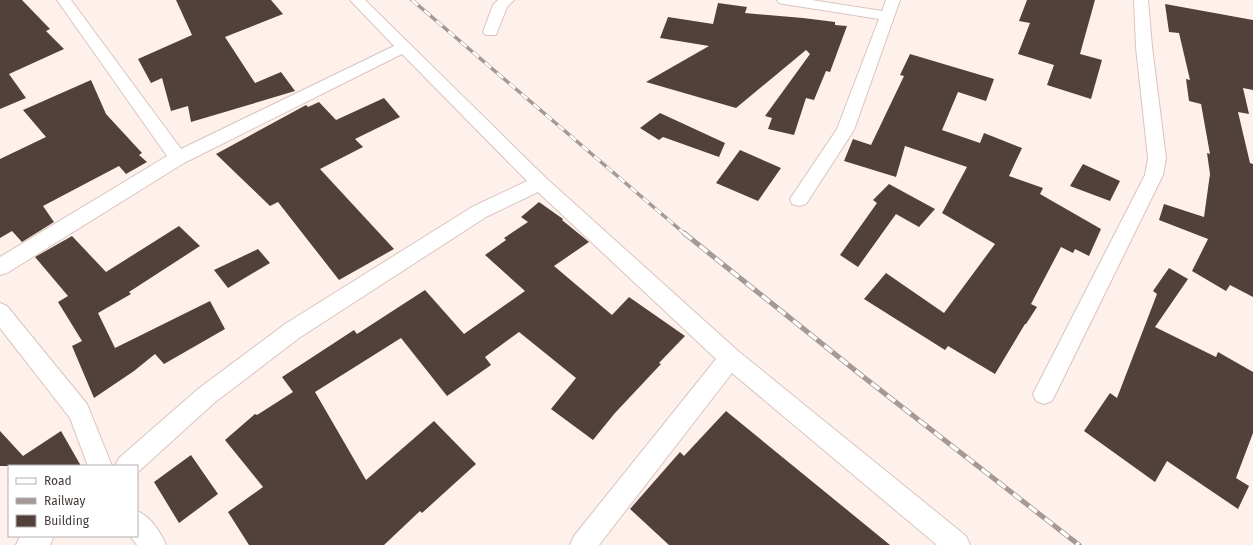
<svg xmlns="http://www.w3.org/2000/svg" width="1253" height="545" viewBox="0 0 1253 545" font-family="'Fira Sans',sans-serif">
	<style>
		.building { fill: #52413b }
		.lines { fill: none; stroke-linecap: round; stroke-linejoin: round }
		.minor-casing { stroke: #d9c4bc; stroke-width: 2 }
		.minor { fill: #fff; fill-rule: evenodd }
		.rail-far1-casing { stroke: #a49995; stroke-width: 3.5 }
		.rail-casing { stroke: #a49995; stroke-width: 5 }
		.rail-far1 { stroke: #fff; stroke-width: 2.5; stroke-dasharray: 8; stroke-linecap: butt }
		.rail { stroke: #fff; stroke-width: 3.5; stroke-dasharray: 10; stroke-linecap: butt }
	</style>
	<rect width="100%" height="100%" fill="#fef1ec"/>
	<g class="building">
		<path d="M0,0H22L50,29L46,31L64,49L9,74L26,98L0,109Z"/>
		<path d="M176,0H271L283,14L225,37L255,83L281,72L295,91L191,122L188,106L171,111L162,78L151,83L138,59L192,35Z"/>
		<path d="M1027,0H1095L1080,54L1102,60L1091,99L1047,85L1054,65L1018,54L1030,23L1019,21Z"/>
		<path d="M718,3L747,7L745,13L803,18L835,22V25L847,26L830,72L826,71L814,100L806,98L794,135L768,129L772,118L765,116L810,54L806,50L736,108L646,82L709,46L660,38L668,17L713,24Z"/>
		<path d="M1165,4L1253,20V90L1243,88L1249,114L1238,112L1250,163L1253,164V297L1230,285L1226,291L1192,271L1208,239L1159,220L1164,204L1204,217L1210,174L1207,153L1210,154L1201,104L1189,101L1186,79L1190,80L1179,33L1169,32Z"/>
		<path d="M910,54L994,79L986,101L958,92L942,130L980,143L984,133L1022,148L1009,176L1043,188L1040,194L1101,229L1089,256L1075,249L1073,253L1061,247L1031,304L1037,307L1026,324H1025L995,374L948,346L945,350L864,299L886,273L944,313L995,244L942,213L967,167L905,146L896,177L844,161L853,139L871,145L904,76L900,75Z"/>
		<path d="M91,80L106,114L142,153L139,155L147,162L126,174L119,166L43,206L54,222L22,242L12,231L0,238V159L46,137L23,110Z"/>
		<path d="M384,98L400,117L355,139L363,147L320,169L394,249L339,280L278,202L270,206L216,154L306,105L308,107L319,102L336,120Z"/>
		<path d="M660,113L725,143L719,157L663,137L659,140L640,128Z"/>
		<path d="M740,150L781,168L758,201L716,183Z"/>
		<path d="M1083,164L1120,181L1110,201L1070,186Z"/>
		<path d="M889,184L935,209L919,227L896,214L858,267L840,255L877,203L873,200Z"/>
		<path d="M539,202L563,219L562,220L589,242L554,266L612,315L629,297L685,336L659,363L661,364L615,413L593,440L551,409L576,378L519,332L485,357L491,365L447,396L401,338L315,392L366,480L434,421L476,464L422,513L420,511L384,545H249L228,512L263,487L225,440L255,414L257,415L293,392L282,377L354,330L357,334L425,290L464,334L525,291L485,255L506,240L504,238L528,222L521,217Z"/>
		<path d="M179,226L200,246L129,292L131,294L98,313L115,348L210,301L225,329L164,364L155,354L134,371L94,398L72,346L82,341L58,302L68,296L35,257L72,236L106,272Z"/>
		<path d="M258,249L270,263L228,288L214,270Z"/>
		<path d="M1169,268L1188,279L1155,327L1216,357L1218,352L1253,372V433L1236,478L1249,486L1238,509L1167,461L1155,482L1084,431L1110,393L1117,398L1157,294L1153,291Z"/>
		<path d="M726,411L890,545H669L630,509L680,452L684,456Z"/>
		<path d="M0,431L23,456L61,431L81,466H0Z"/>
		<path d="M191,455L218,494L179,523L154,482Z"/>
	</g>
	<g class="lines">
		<defs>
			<g id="minor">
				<path d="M57,0H71L181,149L394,46L350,0H365L546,178L738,351L966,536L970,545H937L732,373L599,545H570L574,536L716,359L538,192L486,217L299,338L214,403L137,473V466H115L119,458L198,389L285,324L472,207L527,181L402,54L184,163L7,273L0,275V257L167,156Z"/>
				<path d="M498,0H514L507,7L496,35H486L483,32L493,5Z"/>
				<path d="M777,0H812L882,11L886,0H900L854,130L806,204L799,206L792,204L790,199L837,129L879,19L784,4L779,3Z"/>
				<path d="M1134,0H1148L1152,47L1166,158L1163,175L1052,401L1044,404L1036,401L1033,394L1145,175L1148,158L1136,47Z"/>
				<path d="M0,303L7,306L87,404L112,466H88L70,418L0,328Z"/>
				<path d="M137,511C151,517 160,531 166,545H137L130,536H137Z"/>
				<path d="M20,536H54L50,545H16Z"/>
			</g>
		</defs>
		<use href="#minor" class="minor-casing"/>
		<use href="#minor" class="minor"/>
		<defs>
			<path id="rail-far1" d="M412,0L685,234"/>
			<path id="rail" d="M684,233L861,375L1079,545"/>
		</defs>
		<use href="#rail-far1" class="rail-far1-casing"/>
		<use href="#rail" class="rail-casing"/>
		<use href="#rail-far1" class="rail-far1"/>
		<use href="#rail" class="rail"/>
	</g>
	<rect x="8" y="465" width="130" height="72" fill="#ffffff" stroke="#b3b0af"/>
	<rect x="16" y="478" width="20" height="6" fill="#ffffff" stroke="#b3b0af"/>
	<text x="44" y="485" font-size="12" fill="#423a37">Road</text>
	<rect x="16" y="498" width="20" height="6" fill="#a49995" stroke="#b3b0af"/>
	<text x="44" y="505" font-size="12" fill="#423a37">Railway</text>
	<rect x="16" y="515" width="20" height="12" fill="#52413b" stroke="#b3b0af"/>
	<text x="44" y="525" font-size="12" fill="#423a37">Building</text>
</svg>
